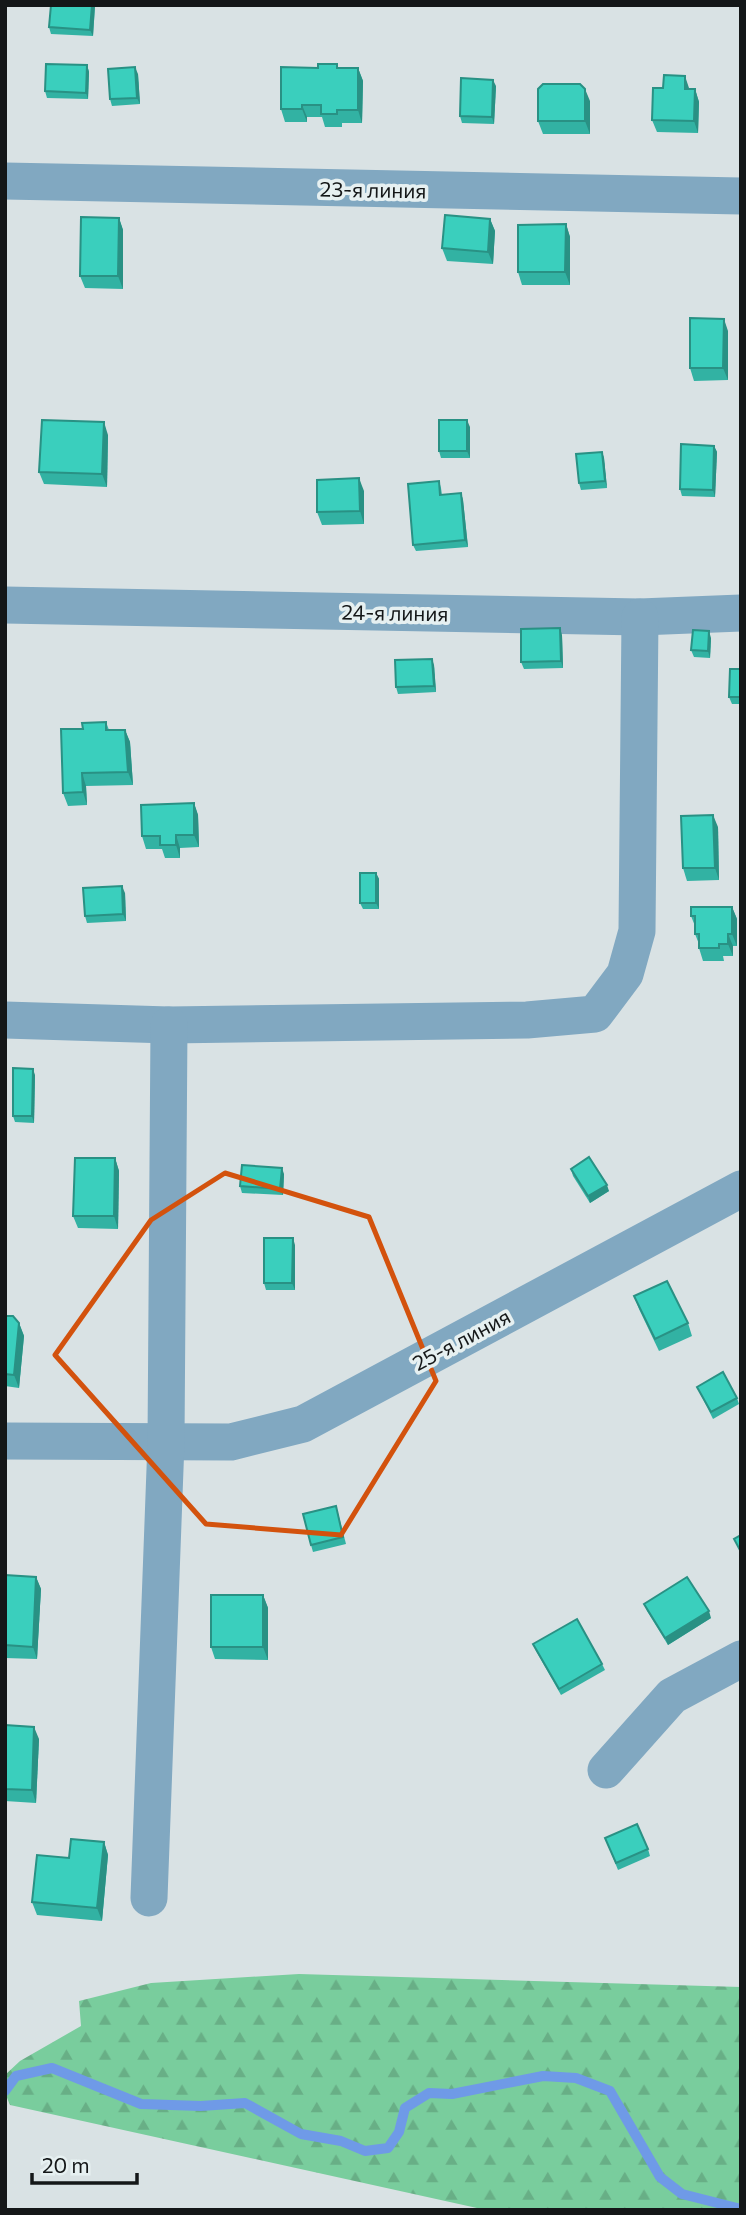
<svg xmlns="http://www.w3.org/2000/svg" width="746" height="2215" viewBox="0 0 746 2215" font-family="Commissioner,sans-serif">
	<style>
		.forest { fill: url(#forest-firs) }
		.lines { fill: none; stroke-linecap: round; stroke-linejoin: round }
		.stream { stroke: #6f9ae7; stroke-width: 10 }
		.minor { stroke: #81a8c1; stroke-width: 37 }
		.wall { fill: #32b2a3 }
		.shaded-wall { fill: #299184 }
		.building { fill: #3acfbd; stroke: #299184; stroke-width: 2 }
		.marked { fill: none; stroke: #d3520d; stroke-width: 5; stroke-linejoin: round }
		.labels { text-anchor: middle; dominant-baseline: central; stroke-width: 7; stroke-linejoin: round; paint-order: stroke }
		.street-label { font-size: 21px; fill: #141718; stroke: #e6f0f1 }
	</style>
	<defs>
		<pattern id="forest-firs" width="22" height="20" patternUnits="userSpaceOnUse" patternTransform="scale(1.75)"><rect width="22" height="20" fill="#79cd9d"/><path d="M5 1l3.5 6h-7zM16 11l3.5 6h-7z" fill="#68af86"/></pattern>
	</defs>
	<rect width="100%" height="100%" fill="#d9e2e4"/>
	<path class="forest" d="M299,1974L741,1987V2210H486L10,2105L5,2093V2075L20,2061L81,2026L79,2001L151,1983Z"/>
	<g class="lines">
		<path class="stream" d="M5,2091L16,2076L52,2068L141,2104L201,2106L245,2103L301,2134L341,2141L365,2151L388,2148L399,2132L405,2108L429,2093L452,2094L543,2076L576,2078L610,2091L660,2177L682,2194L741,2209"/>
		<g class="minor">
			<path d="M5,181L741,196"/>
			<path d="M5,605L640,617L741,613"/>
			<path d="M5,1020L169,1025L527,1020L595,1014L625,974L637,931L640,617"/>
			<path d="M5,1441L231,1442L303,1424L741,1189"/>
			<path d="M606,1770L672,1696L741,1659"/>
			<path d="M149,1898L166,1442L169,1025"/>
		</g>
	</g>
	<g class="wall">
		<path d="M95,5L93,36L51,34L49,27Z"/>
		<path d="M337,64L338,68H358L363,81L362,123H342V127H325L322,117H307V122H285L281,109L318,68Z"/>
		<path d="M87,65L89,72L88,99L47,98L45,91Z"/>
		<path d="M138,74L140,104L112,106L110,99Z"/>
		<path d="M496,86L494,124L462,123L460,116Z"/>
		<path d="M689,89H695L699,102L698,133L657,132L652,120Z"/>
		<path d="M590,101V134H543L538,121Z"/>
		<path d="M119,218L123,230V289L85,288L80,276Z"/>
		<path d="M490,219L495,231L493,264L447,261L442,248Z"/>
		<path d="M566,224L570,237V285H522L518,272Z"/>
		<path d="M728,331V380L694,381L690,368Z"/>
		<path d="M470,427V458H441L439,451Z"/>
		<path d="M108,435L107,487L44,484L39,472Z"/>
		<path d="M714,446L717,452L715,497L682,496L680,489Z"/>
		<path d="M602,452L604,458L607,488L581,490L579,483Z"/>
		<path d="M439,481L441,488L442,495L461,493L463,500L468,547L416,551L413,545Z"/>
		<path d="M364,491V524L322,525L317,512Z"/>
		<path d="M562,635L563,668L524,669L521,662Z"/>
		<path d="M711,638L710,658L694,657L691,650Z"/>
		<path d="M434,665L436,692L398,694L396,687Z"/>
		<path d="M741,669V704H732L729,697Z"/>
		<path d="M106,722L109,730H125L130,742L133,785L86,786L87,805L68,806L63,793L83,729Z"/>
		<path d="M194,803L198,815L199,847L180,848V858H165L162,849H146L142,836Z"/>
		<path d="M718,827L719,880L687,881L683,868Z"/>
		<path d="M376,873L379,879V909H363L360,903Z"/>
		<path d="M125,893L126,921L87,923L85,916Z"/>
		<path d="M732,907L737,919V946H733V956H723L724,961H703L699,948V944L695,934V926L691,916Z"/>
		<path d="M35,1075L34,1123L15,1122L13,1116Z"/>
		<path d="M115,1158L119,1171L118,1229L78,1228L73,1216Z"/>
		<path d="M571,1169L609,1191L590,1203L573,1176Z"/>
		<path d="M284,1174L283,1195L242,1193L240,1186Z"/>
		<path d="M295,1245V1290H266L264,1283Z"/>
		<path d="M634,1296L688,1323L692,1336L659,1351L639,1309Z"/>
		<path d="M5,1316L19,1323L24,1336L19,1388L5,1386Z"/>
		<path d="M697,1387L737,1398L739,1404L713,1419Z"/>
		<path d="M338,1513L346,1544L313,1552L311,1545Z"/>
		<path d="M5,1575L36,1577L41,1589L37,1659L5,1658Z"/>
		<path d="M263,1595L268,1608V1660L215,1659L211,1647Z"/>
		<path d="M644,1604L711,1618L668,1645L647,1611Z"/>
		<path d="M533,1644L602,1664L605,1670L561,1695L536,1651Z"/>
		<path d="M5,1725L39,1739L36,1803L5,1801Z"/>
		<path d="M605,1838L648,1849L650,1856L618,1870Z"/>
		<path d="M104,1842L108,1855L102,1921L37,1915L32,1902L69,1858Z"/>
	</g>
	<g class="shaded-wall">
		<path d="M92,5H95L93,36L90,30Z"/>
		<path d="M87,65L89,72L88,99L86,93Z"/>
		<path d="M135,67L138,74L140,104L137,98Z"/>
		<path d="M358,68L363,81L362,123L358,110Z"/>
		<path d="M685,76L689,88L685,89Z"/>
		<path d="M493,80L496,86L494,124L492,117Z"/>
		<path d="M585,89L590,101V134L585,121Z"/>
		<path d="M695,89L699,102L698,133L694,121Z"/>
		<path d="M302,105L307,117V122L302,109Z"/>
		<path d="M119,218L123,230V289L118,276Z"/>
		<path d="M490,219L495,231L493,264L488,252Z"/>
		<path d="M566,224L570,237V285L565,272Z"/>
		<path d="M724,319L728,331V380L723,368Z"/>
		<path d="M467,420L470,427V458L467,451Z"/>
		<path d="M104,422L108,435L107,487L102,474Z"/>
		<path d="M714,446L717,452L715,497L713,490Z"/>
		<path d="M602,452L604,458L607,488L605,481Z"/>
		<path d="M359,478L364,491V524L360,511Z"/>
		<path d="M461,493L463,500L468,547L465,540Z"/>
		<path d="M560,628L562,635L563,668L561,661Z"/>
		<path d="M709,631L711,638L710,658L708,651Z"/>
		<path d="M432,659L434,665L436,692L434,686Z"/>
		<path d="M125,730L130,742L133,785L128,772Z"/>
		<path d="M82,773L86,786L87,805L83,792Z"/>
		<path d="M194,803L198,815L199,847L194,835Z"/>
		<path d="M713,815L718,827L719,880L715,868Z"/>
		<path d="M176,835L180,848V858L176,845Z"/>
		<path d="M376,873L379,879V909L376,903Z"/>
		<path d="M122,886L125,893L126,921L123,914Z"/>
		<path d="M732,907L737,919V946L732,934Z"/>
		<path d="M728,934L733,946V956L728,944Z"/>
		<path d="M33,1069L35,1075L34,1123L32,1116Z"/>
		<path d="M115,1158L119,1171L118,1229L114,1216Z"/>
		<path d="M282,1168L284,1174L283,1195L280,1189Z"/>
		<path d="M607,1185L609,1191L590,1203L588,1196Z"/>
		<path d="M293,1238L295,1245V1290L292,1283Z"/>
		<path d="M19,1323L24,1336L19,1388L14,1375Z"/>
		<path d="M36,1577L41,1589L37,1659L33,1647Z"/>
		<path d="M263,1595L268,1608V1660L263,1647Z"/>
		<path d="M709,1611L711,1618L668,1645L665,1638Z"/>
		<path d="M34,1727L39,1739L36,1803L32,1790Z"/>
		<path d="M104,1842L108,1855L102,1921L97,1908Z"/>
	</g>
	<g class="building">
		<path d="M51,5H92L90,30L49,27Z"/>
		<path d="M46,64L87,65L86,93L45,91Z"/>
		<path d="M318,64H337V68H358V110H337V114H321V105H302V109H281V67L318,68Z"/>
		<path d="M135,67L137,98L110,99L108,69Z"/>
		<path d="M664,75L685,76V89H695L694,121L652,120L653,88H663Z"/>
		<path d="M461,78L493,80L492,117L460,116Z"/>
		<path d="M543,84H580L585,89V121H538V89Z"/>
		<path d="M445,215L490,219L488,252L442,248Z"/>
		<path d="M81,217L119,218L118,276H80Z"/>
		<path d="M566,224L565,272H518V225Z"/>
		<path d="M690,318L724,319L723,368H690Z"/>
		<path d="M42,420L104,422L102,474L39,472Z"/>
		<rect x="439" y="420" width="28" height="31"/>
		<path d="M681,444L714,446L713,490L680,489Z"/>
		<path d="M602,452L605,481L579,483L576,454Z"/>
		<path d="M359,478L360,511L317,512V480Z"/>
		<path d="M439,481L440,495L461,493L465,540L413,545L408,484Z"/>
		<path d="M560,628L561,661L521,662V629Z"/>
		<path d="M693,630L709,631L708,651L691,650Z"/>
		<path d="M432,659L434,686L396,687L395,660Z"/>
		<path d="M730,669H741V697H729Z"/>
		<path d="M106,722V730H125L128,772L82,773L83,792L63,793L61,729H83L82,723Z"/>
		<path d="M194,803V835H176V845H160V836H142L141,805Z"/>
		<path d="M713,815L715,868H683L681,816Z"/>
		<rect x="360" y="873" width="16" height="30"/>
		<path d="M122,886L123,914L85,916L83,888Z"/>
		<path d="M691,907H732V934H728V944H719V948H699V934H695V916H691Z"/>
		<path d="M13,1068L33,1069L32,1116H13Z"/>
		<path d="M589,1157L607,1185L588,1196L571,1169Z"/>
		<path d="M75,1158H115L114,1216H73Z"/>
		<path d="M242,1165L282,1168L280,1189L240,1186Z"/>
		<path d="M264,1238H293L292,1283H264Z"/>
		<path d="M667,1281L688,1323L655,1339L634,1296Z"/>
		<path d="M5,1316H13L19,1323L14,1375L5,1374Z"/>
		<path d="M723,1372L737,1398L711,1412L697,1387Z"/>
		<path d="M336,1506L343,1537L311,1545L303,1514Z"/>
		<path d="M741,1535V1552L734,1539Z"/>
		<path d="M5,1575L36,1577L33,1647L5,1645Z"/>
		<path d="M687,1577L709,1611L665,1638L644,1604Z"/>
		<rect x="211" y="1595" width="52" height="52"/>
		<path d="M577,1619L602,1664L559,1689L533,1644Z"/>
		<path d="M5,1725L34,1727L32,1790L5,1789Z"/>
		<path d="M637,1824L648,1849L616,1863L605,1838Z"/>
		<path d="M71,1839L104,1842L97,1908L32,1902L37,1855L69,1858Z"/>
	</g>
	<path class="marked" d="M225,1173L369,1217L436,1381L341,1535L206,1524L55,1355L151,1220Z"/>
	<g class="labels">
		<g class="street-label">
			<text transform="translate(373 189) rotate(1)">23-я линия</text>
			<text transform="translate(395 612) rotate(1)">24-я линия</text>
			<text transform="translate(461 1339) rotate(-28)">25-я линия</text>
		</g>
	</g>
	<rect width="746" height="2215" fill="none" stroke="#141718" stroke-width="14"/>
	<path d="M32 2173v10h105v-10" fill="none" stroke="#141718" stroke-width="3.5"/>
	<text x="42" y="2173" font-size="21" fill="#141718" stroke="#e6f0f1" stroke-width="5" paint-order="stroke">20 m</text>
</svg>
